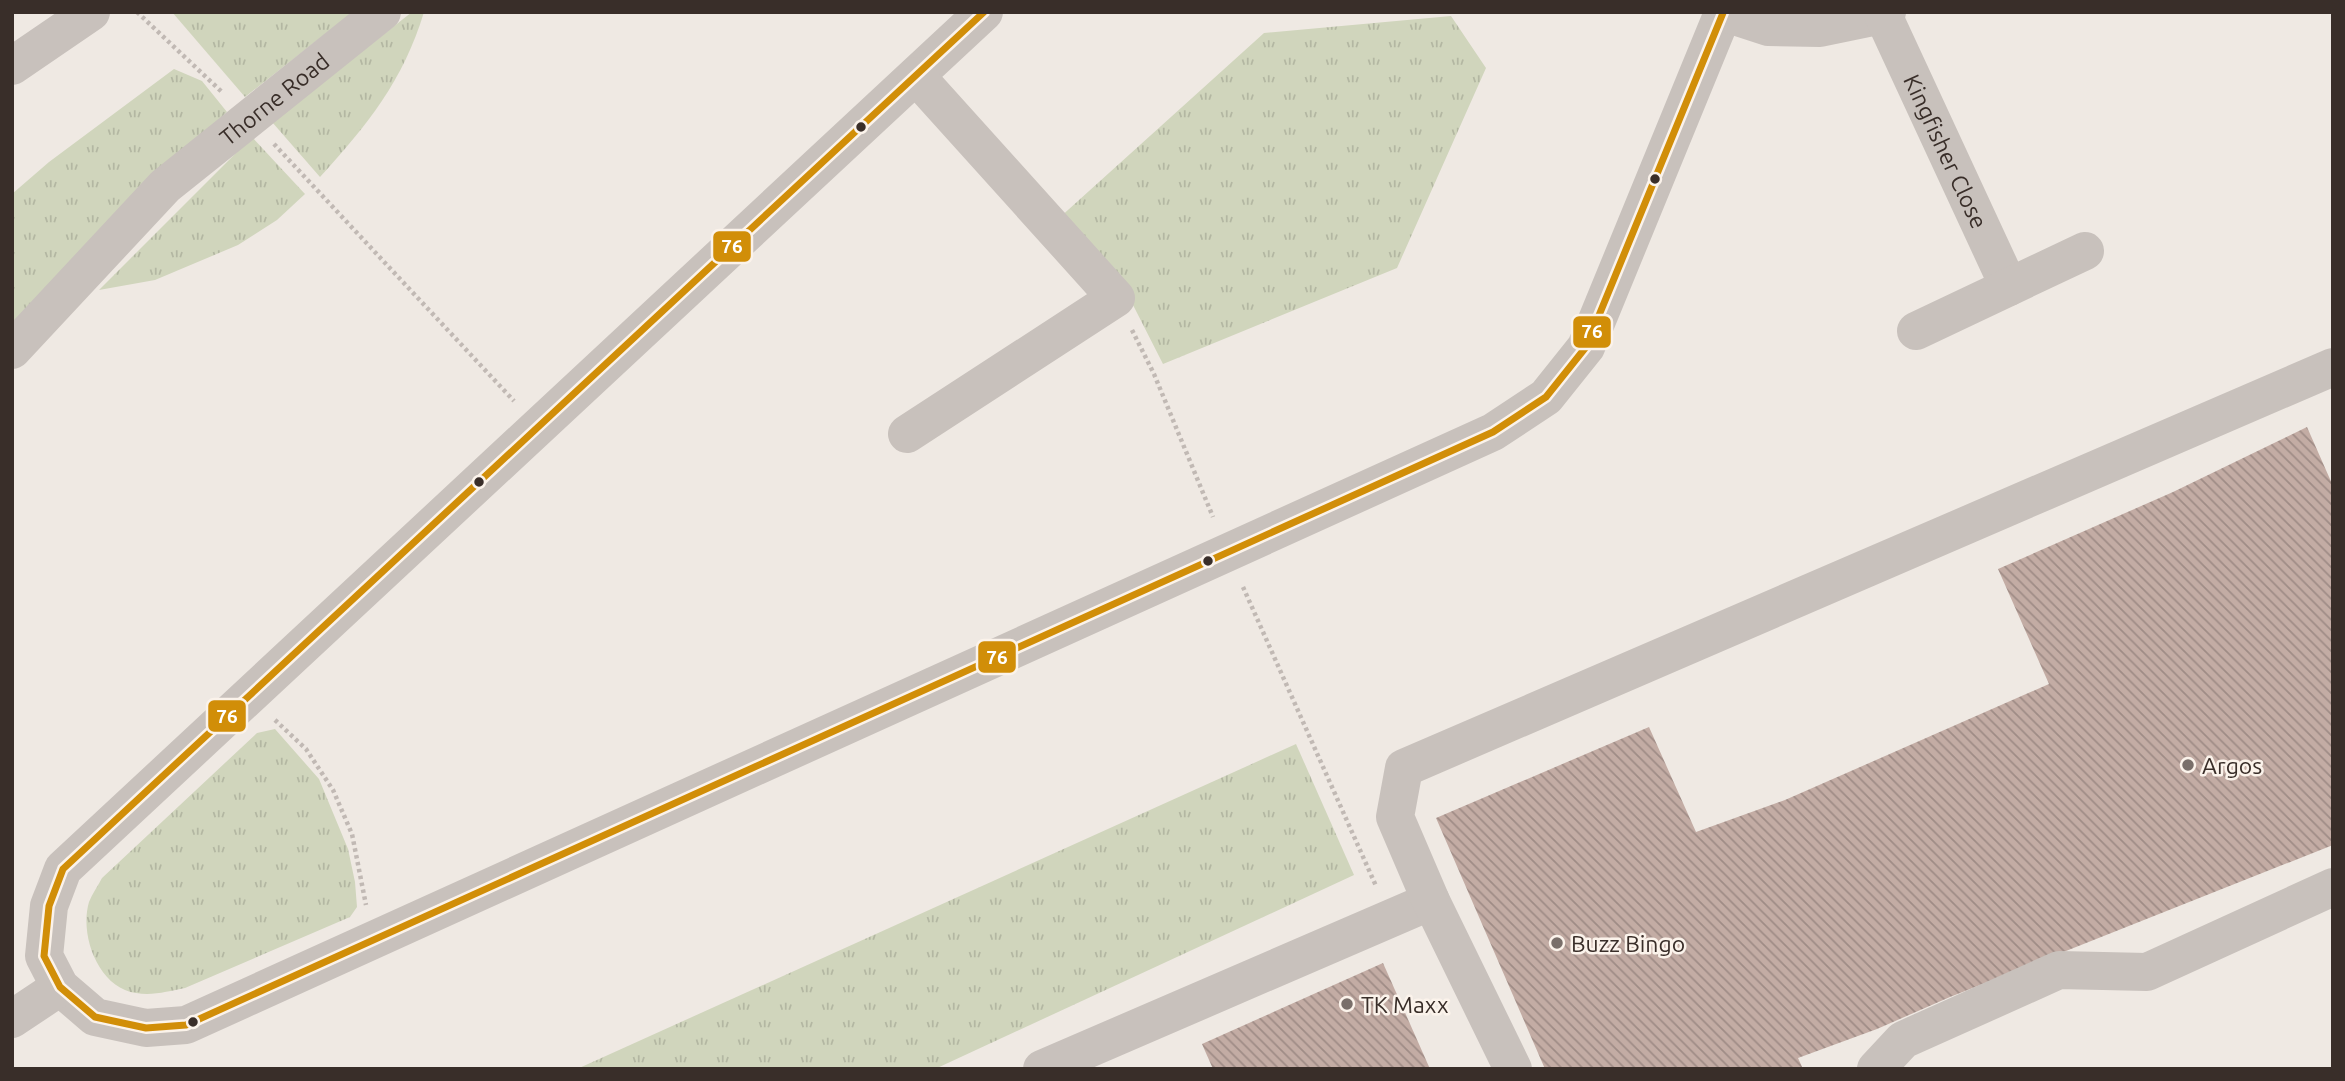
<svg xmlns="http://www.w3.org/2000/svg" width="2345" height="1081" viewBox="0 0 2345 1081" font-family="Ubuntu,sans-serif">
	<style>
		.grass { fill: url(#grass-tufts) }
		.building { fill: url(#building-back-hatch) }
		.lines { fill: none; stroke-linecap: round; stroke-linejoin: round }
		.path { stroke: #c1b9b4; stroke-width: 4.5; stroke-dasharray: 3.5 3.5; stroke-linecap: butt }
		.minor { stroke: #c8c1bc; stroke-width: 38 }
		.bus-1-casing { stroke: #fbf3eb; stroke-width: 12 }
		.bus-1 { stroke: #d18e08; stroke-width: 7 }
		.bus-dot { fill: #392e29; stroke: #fbf3eb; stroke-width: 2.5 }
		.poi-dot { fill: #796f6a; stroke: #fbf3eb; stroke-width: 2.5 }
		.labels { text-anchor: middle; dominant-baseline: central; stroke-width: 5; stroke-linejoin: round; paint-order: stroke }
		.street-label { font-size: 23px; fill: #392e29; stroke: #fbf3eb }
		.poi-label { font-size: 23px; fill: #392e29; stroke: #fbf3eb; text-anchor: start }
		.line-badge { stroke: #fbf3eb; stroke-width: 2.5 }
		.badge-label { font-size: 19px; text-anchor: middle; font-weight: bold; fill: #fff }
	</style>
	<defs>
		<pattern id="grass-tufts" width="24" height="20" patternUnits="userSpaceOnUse" patternTransform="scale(1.75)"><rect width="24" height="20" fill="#d0d5bc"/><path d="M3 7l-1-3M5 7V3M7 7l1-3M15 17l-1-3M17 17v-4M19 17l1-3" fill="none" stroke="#b3b7a2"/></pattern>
		<pattern id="building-back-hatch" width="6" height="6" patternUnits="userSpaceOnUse" patternTransform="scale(1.75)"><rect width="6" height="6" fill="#c3aca4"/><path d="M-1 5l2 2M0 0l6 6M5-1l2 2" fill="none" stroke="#9f8c86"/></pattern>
	</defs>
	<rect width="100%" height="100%" fill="#efe9e3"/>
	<g class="grass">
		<path d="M172,12H353L245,97Z"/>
		<path d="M412,12H424C403,81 368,124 320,177L272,122Z"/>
		<path d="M1451,16L1486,68L1397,268L1163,364L1133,305L1058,219L1264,33Z"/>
		<path d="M174,69L202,81L227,112L138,192L12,327V194L49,162Z"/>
		<path d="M252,137L305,194L277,220L238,245L155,280L99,290Z"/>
		<path d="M275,729L319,779L348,849L355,882L357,907L350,917L185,988C169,991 153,996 136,993C99,988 79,936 89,902C92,894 98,886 102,878L257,733Z"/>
		<path d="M1296,744L1354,875L935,1069H577Z"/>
	</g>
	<g class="building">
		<path d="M2307,427L2333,486V845L1950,997L1877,1029L1798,1058L1803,1069H1545L1436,818L1649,727L1696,832L1785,800L2049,684L1998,569L2173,492Z"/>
		<path d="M1383,963L1430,1069H1213L1202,1044Z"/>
	</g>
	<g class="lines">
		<g class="path">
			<path d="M137,12L223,93"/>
			<path d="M274,144L514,401"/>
			<path d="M1132,330L1154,374L1213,517"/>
			<path d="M1243,587L1376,886"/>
			<path d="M275,720L306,749L333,790L352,834L366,905"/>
		</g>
		<g class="minor">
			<path d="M984,12L63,869L49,906L44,956L60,987L95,1017L146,1028L186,1025L1493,432L1546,397L1586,347L1723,13"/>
			<path d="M1722,12L1768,27L1820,28L1883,15L1887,12"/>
			<path id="s1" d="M1883,15L2009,287"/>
			<path d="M12,66L91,12"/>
			<path d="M1916,331L2085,251"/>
			<path id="s2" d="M12,350L165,186L382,12"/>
			<path d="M907,434L1116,298L916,76"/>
			<path d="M12,1019L60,987"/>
			<path d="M1042,1069L1431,901"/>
			<path d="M1513,1069L1431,901L1395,817L1404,768L2333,367"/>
			<path d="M1876,1069L1903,1040L2059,970L2147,972L2333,887"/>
		</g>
		<defs>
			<path id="bus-1" d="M984,12L63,869L49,906L44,956L60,987L95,1017L146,1028L186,1025L1493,432L1546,397L1586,347L1723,13"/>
		</defs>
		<use href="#bus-1" class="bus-1-casing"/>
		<use href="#bus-1" class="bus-1"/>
	</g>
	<g class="bus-dot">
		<circle cx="861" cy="127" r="6"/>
		<circle cx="1655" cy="179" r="6"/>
		<circle cx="479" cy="482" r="6"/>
		<circle cx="1208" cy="561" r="6"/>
		<circle cx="193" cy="1022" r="6"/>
	</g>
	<g class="poi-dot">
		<circle cx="2188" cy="765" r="7"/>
		<circle cx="1557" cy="943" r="7"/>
		<circle cx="1347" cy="1004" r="7"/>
	</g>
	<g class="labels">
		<g class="street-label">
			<text stroke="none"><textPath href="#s2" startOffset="364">Thorne Road</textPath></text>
			<text stroke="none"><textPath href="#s1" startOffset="150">Kingfisher Close</textPath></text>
		</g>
		<g class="poi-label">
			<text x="2202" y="765">Argos</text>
			<text x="1571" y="943">Buzz Bingo</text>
			<text x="1361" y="1004">TK Maxx</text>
		</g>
	</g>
	<g class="line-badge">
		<rect x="712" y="230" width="40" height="33" rx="7" fill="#d18e08"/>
		<rect x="1572" y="315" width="40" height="34" rx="7" fill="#d18e08"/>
		<rect x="977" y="640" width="40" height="34" rx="7" fill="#d18e08"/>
		<rect x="207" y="699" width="40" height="34" rx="7" fill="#d18e08"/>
	</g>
	<g class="badge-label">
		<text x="732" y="253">76</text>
		<text x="1592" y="338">76</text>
		<text x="997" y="664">76</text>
		<text x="227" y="723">76</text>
	</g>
	<rect width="2345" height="1081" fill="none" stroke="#392e29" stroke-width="28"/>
</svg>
